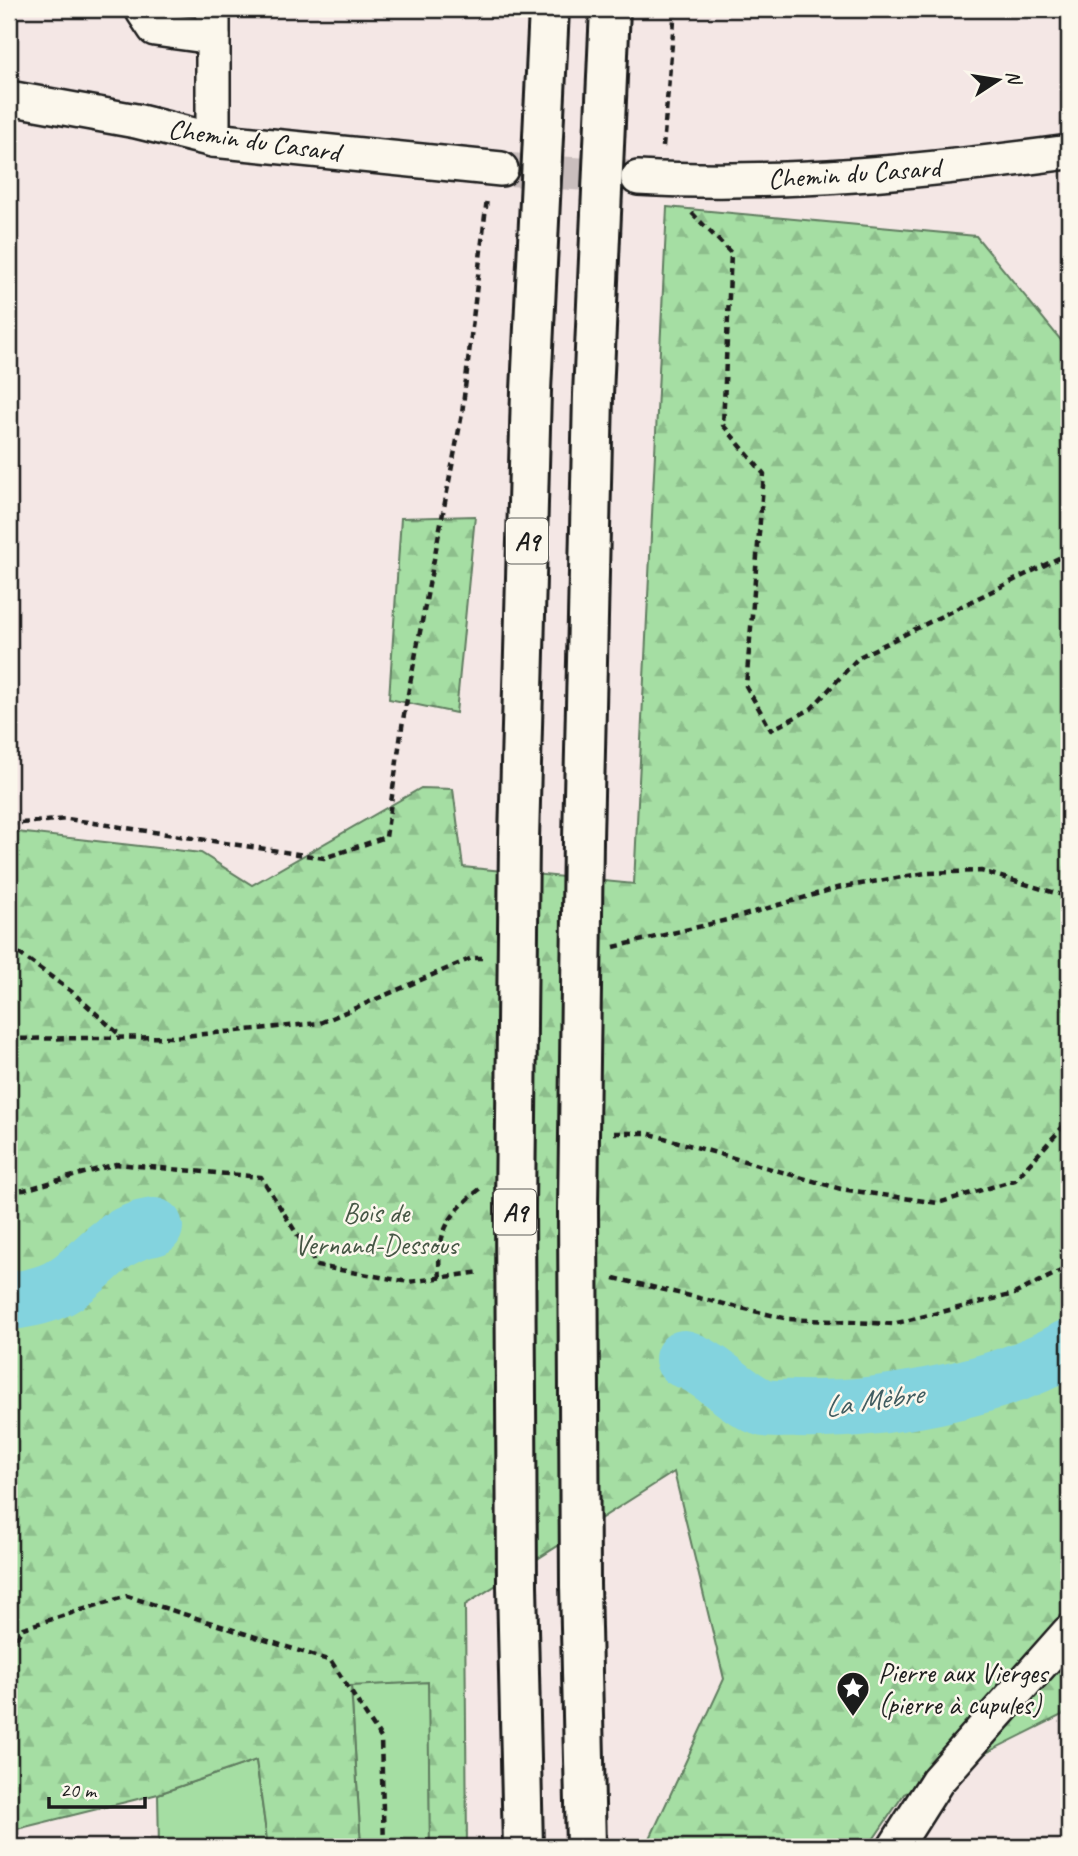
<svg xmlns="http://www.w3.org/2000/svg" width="1078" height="1856" viewBox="0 0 1078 1856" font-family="Caveat,sans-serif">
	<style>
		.grass { fill: #a5dea3; stroke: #607d60; stroke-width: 2 }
		.forest { fill: url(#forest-firs); stroke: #607d60; stroke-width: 2 }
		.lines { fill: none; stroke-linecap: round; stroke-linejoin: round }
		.river { stroke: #83d3de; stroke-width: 58 }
		.minor-tunnel { stroke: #c9bebd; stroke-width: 33; stroke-dasharray: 33 17; stroke-linecap: butt }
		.minor-casing { stroke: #1c1c1c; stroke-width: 38 }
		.highway-casing { stroke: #1c1c1c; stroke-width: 44 }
		.path { stroke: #1c1c1c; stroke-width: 4.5; stroke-dasharray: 7 5; stroke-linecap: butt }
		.minor { stroke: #fbf7ec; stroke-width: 33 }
		.highway { stroke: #fbf7ec; stroke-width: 38 }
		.highway-bridge-casing { stroke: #1c1c1c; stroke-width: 44; stroke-linecap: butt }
		.highway-bridge { stroke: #fbf7ec; stroke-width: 38 }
		.labels { text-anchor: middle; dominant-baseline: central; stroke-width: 5; stroke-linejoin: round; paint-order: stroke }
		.shield { fill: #fbf7ec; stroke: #5f5e5a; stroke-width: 2 }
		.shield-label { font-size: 26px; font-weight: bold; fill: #1c1c1c }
		.street-label { font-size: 28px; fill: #1c1c1c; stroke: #fbf7ec }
		.park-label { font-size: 28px; fill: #455644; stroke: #fbf7ec }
		.poi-label { font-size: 28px; fill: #1c1c1c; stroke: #fbf7ec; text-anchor: start }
		.water-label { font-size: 30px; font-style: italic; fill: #405c60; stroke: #fbf7ec }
	</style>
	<defs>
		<pattern id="forest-firs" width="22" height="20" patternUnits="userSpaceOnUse" patternTransform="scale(1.75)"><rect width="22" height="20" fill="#a5dea3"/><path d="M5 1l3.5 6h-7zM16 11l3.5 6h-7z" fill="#8dbe8c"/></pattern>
	</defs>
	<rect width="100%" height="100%" fill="#f4e7e5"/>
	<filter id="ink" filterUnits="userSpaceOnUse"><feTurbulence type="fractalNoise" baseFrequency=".0143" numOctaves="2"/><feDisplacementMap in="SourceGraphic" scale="14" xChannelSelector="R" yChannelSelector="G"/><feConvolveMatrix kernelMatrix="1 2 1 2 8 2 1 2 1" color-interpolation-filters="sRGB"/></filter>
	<g filter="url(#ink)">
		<g class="grass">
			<path d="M429,1682L430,1847H361L351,1685Z"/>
			<path d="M256,1760L268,1847H159L158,1794Z"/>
		</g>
		<g class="forest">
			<path d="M667,207L976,236L1069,350V1708L1066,1713L904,1794L868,1847H646L724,1679L674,1472L465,1605L467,1847H430L428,1682L351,1686L361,1847H268L256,1760L158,1794L9,1831V831L201,853L252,885L421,788L453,789L463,867L634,884Z"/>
			<path d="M475,516L456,713L389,699L401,518Z"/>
		</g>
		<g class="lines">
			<g class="river">
				<path d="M9,1301C30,1299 54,1294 71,1280C100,1258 114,1233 154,1227"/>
				<path d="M684,1359C710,1366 741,1402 765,1408C775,1410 787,1408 797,1409C879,1411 998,1390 1069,1348"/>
			</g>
			<path class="minor-tunnel" d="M501,169L628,177"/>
			<defs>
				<g id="minor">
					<path d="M213,9V140"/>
					<path d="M143,11L155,29L213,37"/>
					<path d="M9,98L136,121L213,140L501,169"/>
					<path d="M638,178C782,186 927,171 1069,152"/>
					<path d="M895,1847L937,1781L1069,1632"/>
				</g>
				<g id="highway">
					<path d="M519,839L531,391L549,9"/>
					<path d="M583,840L593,395L610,9"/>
					<path d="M580,1584L586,1847"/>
					<path d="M517,1585L523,1847"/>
				</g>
			</defs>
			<use href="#minor" class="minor-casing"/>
			<use href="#highway" class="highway-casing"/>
			<g class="path">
				<path d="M663,147L675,9"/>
				<path d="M692,213L731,253L723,425L764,474L746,686L771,730L811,709L859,657L1069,553"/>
				<path d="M9,824L68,819L324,858L386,837L403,720L462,414L487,198"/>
				<path d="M9,946L72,992L121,1036"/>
				<path d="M614,947L727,920L837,888L926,873L981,871L1069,897"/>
				<path d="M9,1039L173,1037L320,1023L472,958H483"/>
				<path d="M614,1133H647L841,1189L938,1203L1015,1180L1069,1120"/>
				<path d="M9,1191L24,1190L116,1164L261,1177L317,1266L409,1282L481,1272"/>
				<path d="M440,1278C436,1235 446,1216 480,1189"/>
				<path d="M614,1278L788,1319L893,1324L1014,1294L1069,1267"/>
				<path d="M9,1648L23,1628L127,1596L331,1661L381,1738L384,1847"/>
			</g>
			<use href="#minor" class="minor"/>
			<use href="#highway" class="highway"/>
			<defs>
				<g id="highway-bridge">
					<path d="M580,1584L578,1209L583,840"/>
					<path d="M517,1585L515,1209L519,839"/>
				</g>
			</defs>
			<use href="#highway-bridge" class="highway-bridge-casing"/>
			<use href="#highway-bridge" class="highway-bridge"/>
		</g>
	</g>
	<defs>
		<symbol id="sight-pin" viewBox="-11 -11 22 30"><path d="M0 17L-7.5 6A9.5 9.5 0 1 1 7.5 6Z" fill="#1c1c1c" stroke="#fbf7ec"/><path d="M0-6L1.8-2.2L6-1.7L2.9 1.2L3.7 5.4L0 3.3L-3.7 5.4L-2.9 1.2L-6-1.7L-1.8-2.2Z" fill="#fff"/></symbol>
	</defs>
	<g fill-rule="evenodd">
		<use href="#sight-pin" x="834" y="1669" width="38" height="52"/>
	</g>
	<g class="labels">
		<g class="shield">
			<rect x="506" y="518.5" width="42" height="45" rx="5"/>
			<rect x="494" y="1189.5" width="42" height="45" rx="5"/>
		</g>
		<g class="shield-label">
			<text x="527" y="541">A9</text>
			<text x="515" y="1212">A9</text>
		</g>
		<g class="street-label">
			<text transform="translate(254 140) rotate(8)">Chemin du Casard</text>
			<text transform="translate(854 173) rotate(-4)">Chemin du Casard</text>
		</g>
		<g class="park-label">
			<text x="376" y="1212">Bois de<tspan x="376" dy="32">Vernand-Dessous</tspan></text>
		</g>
		<g class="poi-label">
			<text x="878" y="1672">Pierre aux Vierges<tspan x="878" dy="32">(pierre à cupules)</tspan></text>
		</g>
		<g class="water-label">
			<text transform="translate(873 1400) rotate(-8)">La Mèbre</text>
		</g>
	</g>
	<rect width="1078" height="1856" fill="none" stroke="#fbf7ec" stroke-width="35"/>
	<rect x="18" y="18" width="1043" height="1821" fill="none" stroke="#1c1c1c" stroke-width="2.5" filter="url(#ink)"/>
	<g transform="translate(998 80) rotate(78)" stroke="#fbf7ec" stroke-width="5" paint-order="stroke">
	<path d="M0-5L12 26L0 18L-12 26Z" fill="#1c1c1c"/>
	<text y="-10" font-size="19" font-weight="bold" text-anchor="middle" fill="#1c1c1c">N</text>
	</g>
	<path d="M49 1797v10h96v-10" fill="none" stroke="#1c1c1c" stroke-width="3.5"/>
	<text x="60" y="1797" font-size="21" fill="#1c1c1c" stroke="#fbf7ec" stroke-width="5" paint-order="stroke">20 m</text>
</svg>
